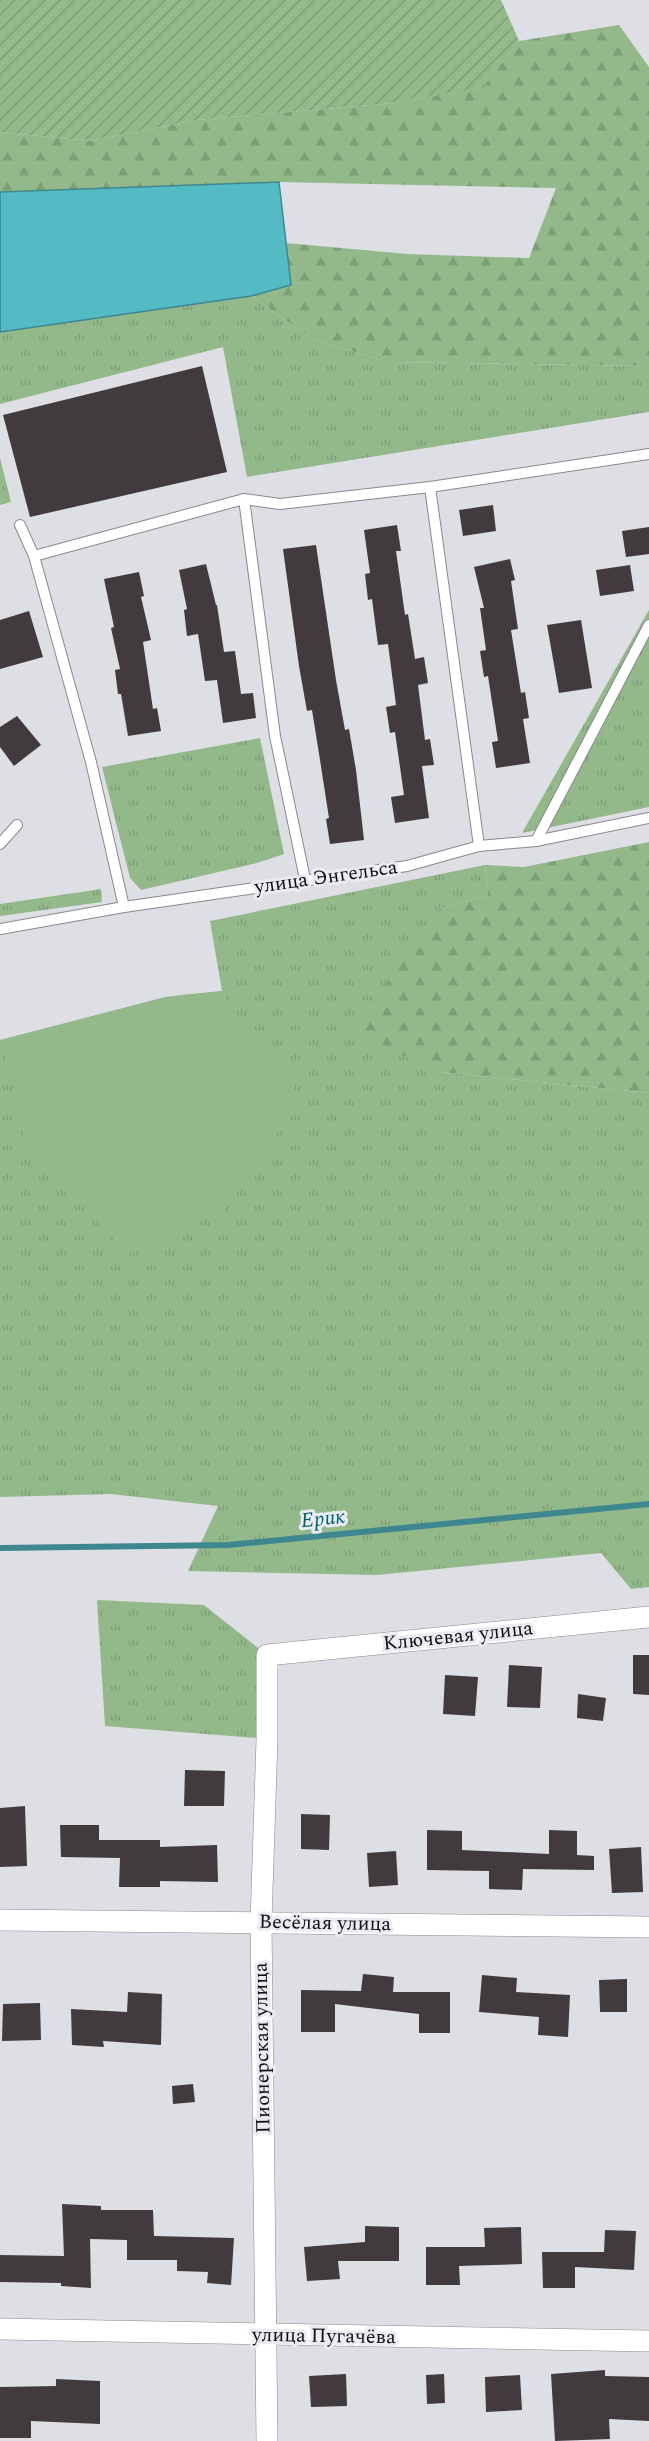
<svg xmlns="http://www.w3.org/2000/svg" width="649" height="2441" viewBox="0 0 649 2441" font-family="Spectral,serif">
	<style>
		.grass { fill: url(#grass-tufts) }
		.forest { fill: url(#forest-firs) }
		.park { fill: #93b98b }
		.garden { fill: url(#garden-furrows) }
		.water { fill: #54bbc5; stroke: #3f878f; stroke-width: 1.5 }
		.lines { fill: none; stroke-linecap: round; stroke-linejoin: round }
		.stream { stroke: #3f878f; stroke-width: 6 }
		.building { fill: #413b3e }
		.service-casing { stroke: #88888f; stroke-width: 12 }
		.minor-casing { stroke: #88888f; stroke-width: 22 }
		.service { stroke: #fff; stroke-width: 10 }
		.minor { stroke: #fff; stroke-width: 21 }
		.labels { text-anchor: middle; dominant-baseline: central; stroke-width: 6; stroke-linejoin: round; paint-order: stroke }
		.street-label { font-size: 20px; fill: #0e0d10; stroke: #ebebf3 }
		.water-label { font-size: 21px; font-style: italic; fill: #005f66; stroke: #ebebf3 }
	</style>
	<defs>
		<pattern id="grass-tufts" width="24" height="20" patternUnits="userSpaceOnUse" patternTransform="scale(1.5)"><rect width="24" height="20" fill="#93b98b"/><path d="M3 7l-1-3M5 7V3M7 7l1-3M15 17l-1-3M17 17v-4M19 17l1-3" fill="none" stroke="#7e9e77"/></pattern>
		<pattern id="forest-firs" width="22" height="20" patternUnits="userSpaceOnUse" patternTransform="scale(1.5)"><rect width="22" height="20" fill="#93b98b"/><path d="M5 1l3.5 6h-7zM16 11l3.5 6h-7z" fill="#7e9e77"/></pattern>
		<pattern id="garden-furrows" width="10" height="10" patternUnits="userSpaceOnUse" patternTransform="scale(1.5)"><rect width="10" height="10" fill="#93b98b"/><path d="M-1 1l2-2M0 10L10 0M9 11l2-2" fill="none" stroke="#7e9e77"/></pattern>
	</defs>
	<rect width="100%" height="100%" fill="#dedee5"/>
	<g class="grass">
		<path d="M251,296L314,340L388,362L649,366V412L247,477L223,347L0,404V332Z"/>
		<path d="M0,458L11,502L0,505Z"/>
		<path d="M649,610V807L522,833Z"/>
		<path d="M260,738L284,854L257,863L141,890L130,878L102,767Z"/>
		<path d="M485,865L488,895L438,910L442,1072L649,1093V1587L631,1589L601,1553L377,1575L188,1571L218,1506L111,1494L0,1497V1040L181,995L222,991L210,921Z"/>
		<path d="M101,889L102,902L0,916V904Z"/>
		<path d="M97,1600L204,1605L267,1655V1739L105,1726Z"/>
	</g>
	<g class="forest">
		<path d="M619,25L649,67V366L388,362L314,340L251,296L291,285L286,243L407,254L529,258L556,188L279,182L0,192V132L90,141L196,120L383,104L482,88L519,41Z"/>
		<path d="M649,842V1093L442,1072L351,1033L438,910L488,895L485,865L524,867Z"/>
	</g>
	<path class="park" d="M223,991L243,1035L286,1059L298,1103L224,1211L128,1255L28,1145L0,1040L165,997Z"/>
	<path class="garden" d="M0,0H501L519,41L483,88L383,104L196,120L90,141L0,132Z"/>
	<path class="water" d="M279,182L291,285L251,296L0,332V192Z"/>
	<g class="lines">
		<path class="stream" d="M0,1548L228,1545L649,1504"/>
	</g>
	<g class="building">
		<path d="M202,366L227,472L30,517L3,415Z"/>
		<path d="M493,505L496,531L463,536L459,510Z"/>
		<path d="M397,525L401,551H396L405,615L408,614L415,659L424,657L428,683L418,685L425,740L430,739L434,765L422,766L429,818L395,823L391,797L404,795L395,732L390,733L386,707L396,705L388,644L378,645L372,599L368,600L365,574L370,573L364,530Z"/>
		<path d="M649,527V554L626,557L622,531Z"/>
		<path d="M316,545L336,680L345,730L349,729L356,770L364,840L330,844L326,819L329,818L320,760L312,710L307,711L299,666L283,549Z"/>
		<path d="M510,559L515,580L511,581L518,629L511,630L521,693L525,692L529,718L523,719L530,763L496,768L492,742L498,741L488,676L484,677L480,651L486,650L480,608H484L474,567Z"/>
		<path d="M206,564L216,605H217L224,652L235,651L241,694L253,693L256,718L223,723L217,680L205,681L198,634L187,636L184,610L187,609L179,570Z"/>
		<path d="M630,565L634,591L600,596L596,570Z"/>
		<path d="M139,572L144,596L141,597L151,640L143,642L153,709L157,708L161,731L128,736L121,694H118L115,670L120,669L111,628L114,627L104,579Z"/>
		<path d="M29,611L43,657L0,669V620Z"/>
		<path d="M581,620L592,688L559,693L547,625Z"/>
		<path d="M17,716L41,745L14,766L0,747V727Z"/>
		<path d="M633,1655H649V1695L633,1694Z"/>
		<path d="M509,1665L542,1667L540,1708L507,1707Z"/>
		<path d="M445,1675L478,1677L475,1716L443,1714Z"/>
		<path d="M578,1694L606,1698L603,1721L577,1718Z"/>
		<path d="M185,1770L225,1771L224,1806H184Z"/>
		<path d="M25,1806L27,1866L0,1867V1808Z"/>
		<path d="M301,1814L330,1815L329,1850L301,1849Z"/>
		<path d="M60,1825H99V1840H160V1847L217,1845L218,1882L160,1881V1887H119L120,1858L61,1857Z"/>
		<path d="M427,1830L462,1831V1850L549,1854V1830L577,1831V1855L594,1856V1870L523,1869L522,1890L489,1889V1871L427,1870Z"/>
		<path d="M641,1847L643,1892L612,1893L609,1849Z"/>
		<path d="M396,1851L398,1885L369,1887L367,1853Z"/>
		<path d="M363,1974L394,1977L393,1992H450V2033H419V2014L335,2004V2032H301V1990L361,1991Z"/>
		<path d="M482,1975L517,1978L516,1992L570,1995L568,2037L538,2035L539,2017L479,2012Z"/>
		<path d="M627,1979V2012H600L599,1980Z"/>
		<path d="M128,1992L162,1994L161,2045L103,2041L104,2047L72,2045L71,2009L127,2012Z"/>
		<path d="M40,2003L41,2040L2,2041L3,2004Z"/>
		<path d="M193,2084L195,2102L173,2104L172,2086Z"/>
		<path d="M62,2204L101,2206V2210H153L154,2236L234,2238L231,2285L207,2283L208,2272L177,2271V2260H127V2240L90,2239L91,2288L61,2286V2283L0,2282V2255L64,2256Z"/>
		<path d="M365,2226L399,2227V2261H338L340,2279L307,2281L304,2247L365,2242Z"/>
		<path d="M521,2227L522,2264L459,2266L460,2285H426V2247H485L484,2228Z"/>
		<path d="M605,2230L636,2231L634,2270L575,2267V2288H543L542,2252H604Z"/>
		<path d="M605,2370V2376L649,2377V2421L609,2419L610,2439L555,2441L551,2374Z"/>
		<path d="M346,2374L347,2406L311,2407L309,2376Z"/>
		<path d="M444,2374L445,2403L427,2404L426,2375Z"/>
		<path d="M520,2375L522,2410L486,2412L485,2377Z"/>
		<path d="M56,2379L100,2381V2424L31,2421V2438H0V2387L56,2386Z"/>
	</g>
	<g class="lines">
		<defs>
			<g id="service">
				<path d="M430,487L479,846"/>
				<path d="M244,499L275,736L305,879"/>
				<path d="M20,525L34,556L91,762L124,907"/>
				<path d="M34,556L244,499L280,504L430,487L649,454"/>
				<path d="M536,841L649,625"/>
				<path d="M0,844L17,825"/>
				<path d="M0,929L124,907L407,866L479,846L536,841L649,818"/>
			</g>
			<g id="minor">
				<path d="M0,1920L649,1927"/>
				<path d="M0,2329L649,2341"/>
				<path d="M267,2441L261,1922L267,1739V1655L649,1617"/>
			</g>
		</defs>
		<use href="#service" class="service-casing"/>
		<use href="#minor" class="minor-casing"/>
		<use href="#service" class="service"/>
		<use href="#minor" class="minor"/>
	</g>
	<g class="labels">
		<g class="street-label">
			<text transform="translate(326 877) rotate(-8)">улица Энгельса</text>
			<text transform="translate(458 1636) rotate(-6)">Ключевая улица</text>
			<text transform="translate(325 1923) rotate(1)">Весёлая улица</text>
			<text transform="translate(262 2048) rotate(-91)">Пионерская улица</text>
			<text transform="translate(324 2336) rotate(1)">улица Пугачёва</text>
		</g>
		<g class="water-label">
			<text transform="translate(323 1519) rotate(-6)">Ерик</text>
		</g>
	</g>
</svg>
